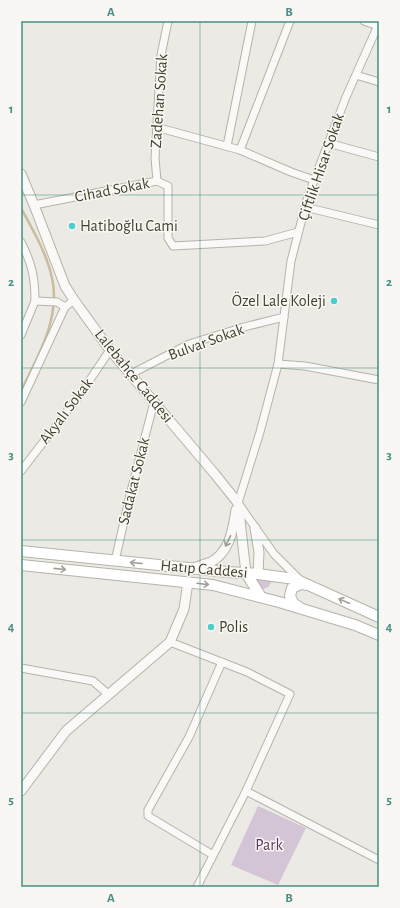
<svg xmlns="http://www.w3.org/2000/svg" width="400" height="908" viewBox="0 0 400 908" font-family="'Alegreya Sans',sans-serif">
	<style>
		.green { fill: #d4c5d6 }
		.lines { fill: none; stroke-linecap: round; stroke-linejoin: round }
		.stream { stroke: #cbbc9f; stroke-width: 2.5 }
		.minor-casing { stroke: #b6b3a9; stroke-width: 9 }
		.tertiary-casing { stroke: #b6b3a9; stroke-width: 11 }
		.secondary-casing { stroke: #b6b3a9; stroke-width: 12 }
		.minor { stroke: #faf9f7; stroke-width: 7 }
		.tertiary { stroke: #faf9f7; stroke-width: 9 }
		.secondary { stroke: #fff; stroke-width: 10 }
		.oneway { stroke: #9f9c91 }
		.oneway2 { stroke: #a29f95 }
		.grid { fill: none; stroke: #478e85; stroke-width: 1; stroke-opacity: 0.55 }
		.poi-dot { fill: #4acfce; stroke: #f9f7f4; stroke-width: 1.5 }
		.labels { text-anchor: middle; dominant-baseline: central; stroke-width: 3; stroke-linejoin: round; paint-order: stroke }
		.street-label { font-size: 16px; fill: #443f2b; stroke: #f9f7f4 }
		.poi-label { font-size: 16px; fill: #443f2b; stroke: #f9f7f4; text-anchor: start }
		.park-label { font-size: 16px; fill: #5e3860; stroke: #f9f7f4 }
		.neatline { fill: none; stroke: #478e85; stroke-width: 1.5 }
		.grid-label { font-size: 13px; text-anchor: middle; font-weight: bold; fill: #478e85 }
	</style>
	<rect width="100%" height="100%" fill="#eceae4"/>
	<g class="green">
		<path d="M253,576L272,580C270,587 266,589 260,589Z"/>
		<path d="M258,806L306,828L278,885L231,865Z"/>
	</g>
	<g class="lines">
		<path class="stream" d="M21,208C33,230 47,254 52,278C61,317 38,357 21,391"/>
		<defs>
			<g id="minor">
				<path d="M364,21L378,26"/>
				<path d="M356,75L379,82"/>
				<path d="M156,127L240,150L290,21"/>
				<path d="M328,143L379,157"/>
				<path d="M227,146L252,21"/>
				<path d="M240,150L291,172L314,180"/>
				<path d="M157,181L155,158L161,55L168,21"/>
				<path d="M34,205L157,181L168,186V238L173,246L265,241L298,232"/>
				<path d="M305,207L379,225"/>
				<path d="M21,242C32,264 35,277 35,301"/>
				<path d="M21,335L35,301L57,302L65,307L74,300"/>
				<path d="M278,364L305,366L379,380"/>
				<path d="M131,374L189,344L244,327L284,317"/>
				<path d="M21,402L65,307"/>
				<path d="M21,471L81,393L110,350"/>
				<path d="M115,561L130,495L154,402"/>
				<path d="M301,581L274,554L238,503L260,432L278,364L291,261L308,196L346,97L379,23"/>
				<path d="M170,642L247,672L290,694L246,791L197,887"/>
				<path d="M21,668L93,681L109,695"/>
				<path d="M246,791L379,860"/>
				<path d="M213,855L148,816V810L189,737L222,662"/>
			</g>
			<g id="tertiary">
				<path d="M21,174L34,205L65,286L74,300L110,350L214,473L238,503L246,573"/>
				<path d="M255,528L259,552L258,574"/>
				<path d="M193,568C199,566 205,564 211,562C230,552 233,529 236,510"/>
				<path d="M21,791L66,731L170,642L184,609L188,582"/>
			</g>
			<g id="secondary">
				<path d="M21,551L228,572L258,574L295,579L379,617"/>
				<path d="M21,565L213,585L279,602L355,625L379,635"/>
				<path d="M246,573L261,597"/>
				<path d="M299,607L293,603L290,596L292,588L301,584L308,585"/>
			</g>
		</defs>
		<use href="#minor" class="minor-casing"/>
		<use href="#tertiary" class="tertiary-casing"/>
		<use href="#secondary" class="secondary-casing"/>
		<use href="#minor" class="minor"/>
		<use href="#tertiary" class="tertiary"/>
		<use href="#secondary" class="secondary"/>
	</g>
	<defs><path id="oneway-shaft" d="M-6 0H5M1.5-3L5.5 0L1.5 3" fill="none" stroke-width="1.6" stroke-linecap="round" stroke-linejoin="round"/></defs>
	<use class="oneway" href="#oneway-shaft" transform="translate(228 541) rotate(116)"/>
	<g class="oneway2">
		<use href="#oneway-shaft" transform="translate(136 563) rotate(-175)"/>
		<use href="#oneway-shaft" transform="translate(60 569) rotate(6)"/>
		<use href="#oneway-shaft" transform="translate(203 584) rotate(7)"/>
		<use href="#oneway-shaft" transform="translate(344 601) rotate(-155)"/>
	</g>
	<path class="grid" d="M200,21V887M21,195H379M21,368H379M21,540H379M21,713H379"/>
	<g class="poi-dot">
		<circle cx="72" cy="226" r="4"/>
		<circle cx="334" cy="301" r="4"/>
		<circle cx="211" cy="627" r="4"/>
	</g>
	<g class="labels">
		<g class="street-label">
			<text transform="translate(159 101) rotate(-86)">Zadehan Sokak</text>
			<text transform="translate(321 167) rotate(-71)">Çiftlik Hisar Sokak</text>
			<text transform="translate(112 190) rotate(-11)">Cihad Sokak</text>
			<text transform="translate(206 342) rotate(-20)">Bulvar Sokak</text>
			<text transform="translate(134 376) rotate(51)">Lalebahçe Caddesi</text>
			<text transform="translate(66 411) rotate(-53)">Akyalı Sokak</text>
			<text transform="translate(134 481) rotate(-76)">Sadakat Sokak</text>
			<text transform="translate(204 569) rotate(5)">Hatıp Caddesi</text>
		</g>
		<g class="poi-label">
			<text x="80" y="226">Hatiboğlu Cami</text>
			<text x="326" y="301" text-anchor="end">Özel Lale Koleji</text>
			<text x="219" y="627">Polis</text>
		</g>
		<g class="park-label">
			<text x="269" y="845">Park</text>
		</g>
	</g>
	<rect width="400" height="908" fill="none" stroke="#f9f7f4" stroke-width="44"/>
	<rect x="22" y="22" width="356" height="864" class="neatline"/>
	<g class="grid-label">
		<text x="111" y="16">A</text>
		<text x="289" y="16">B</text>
		<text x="11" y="113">1</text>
		<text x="389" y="113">1</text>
		<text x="11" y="286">2</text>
		<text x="389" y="286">2</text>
		<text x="11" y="459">3</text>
		<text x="389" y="459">3</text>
		<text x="11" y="631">4</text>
		<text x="389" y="631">4</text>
		<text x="11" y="804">5</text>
		<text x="389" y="804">5</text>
		<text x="111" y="902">A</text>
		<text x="289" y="902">B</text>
	</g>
</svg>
